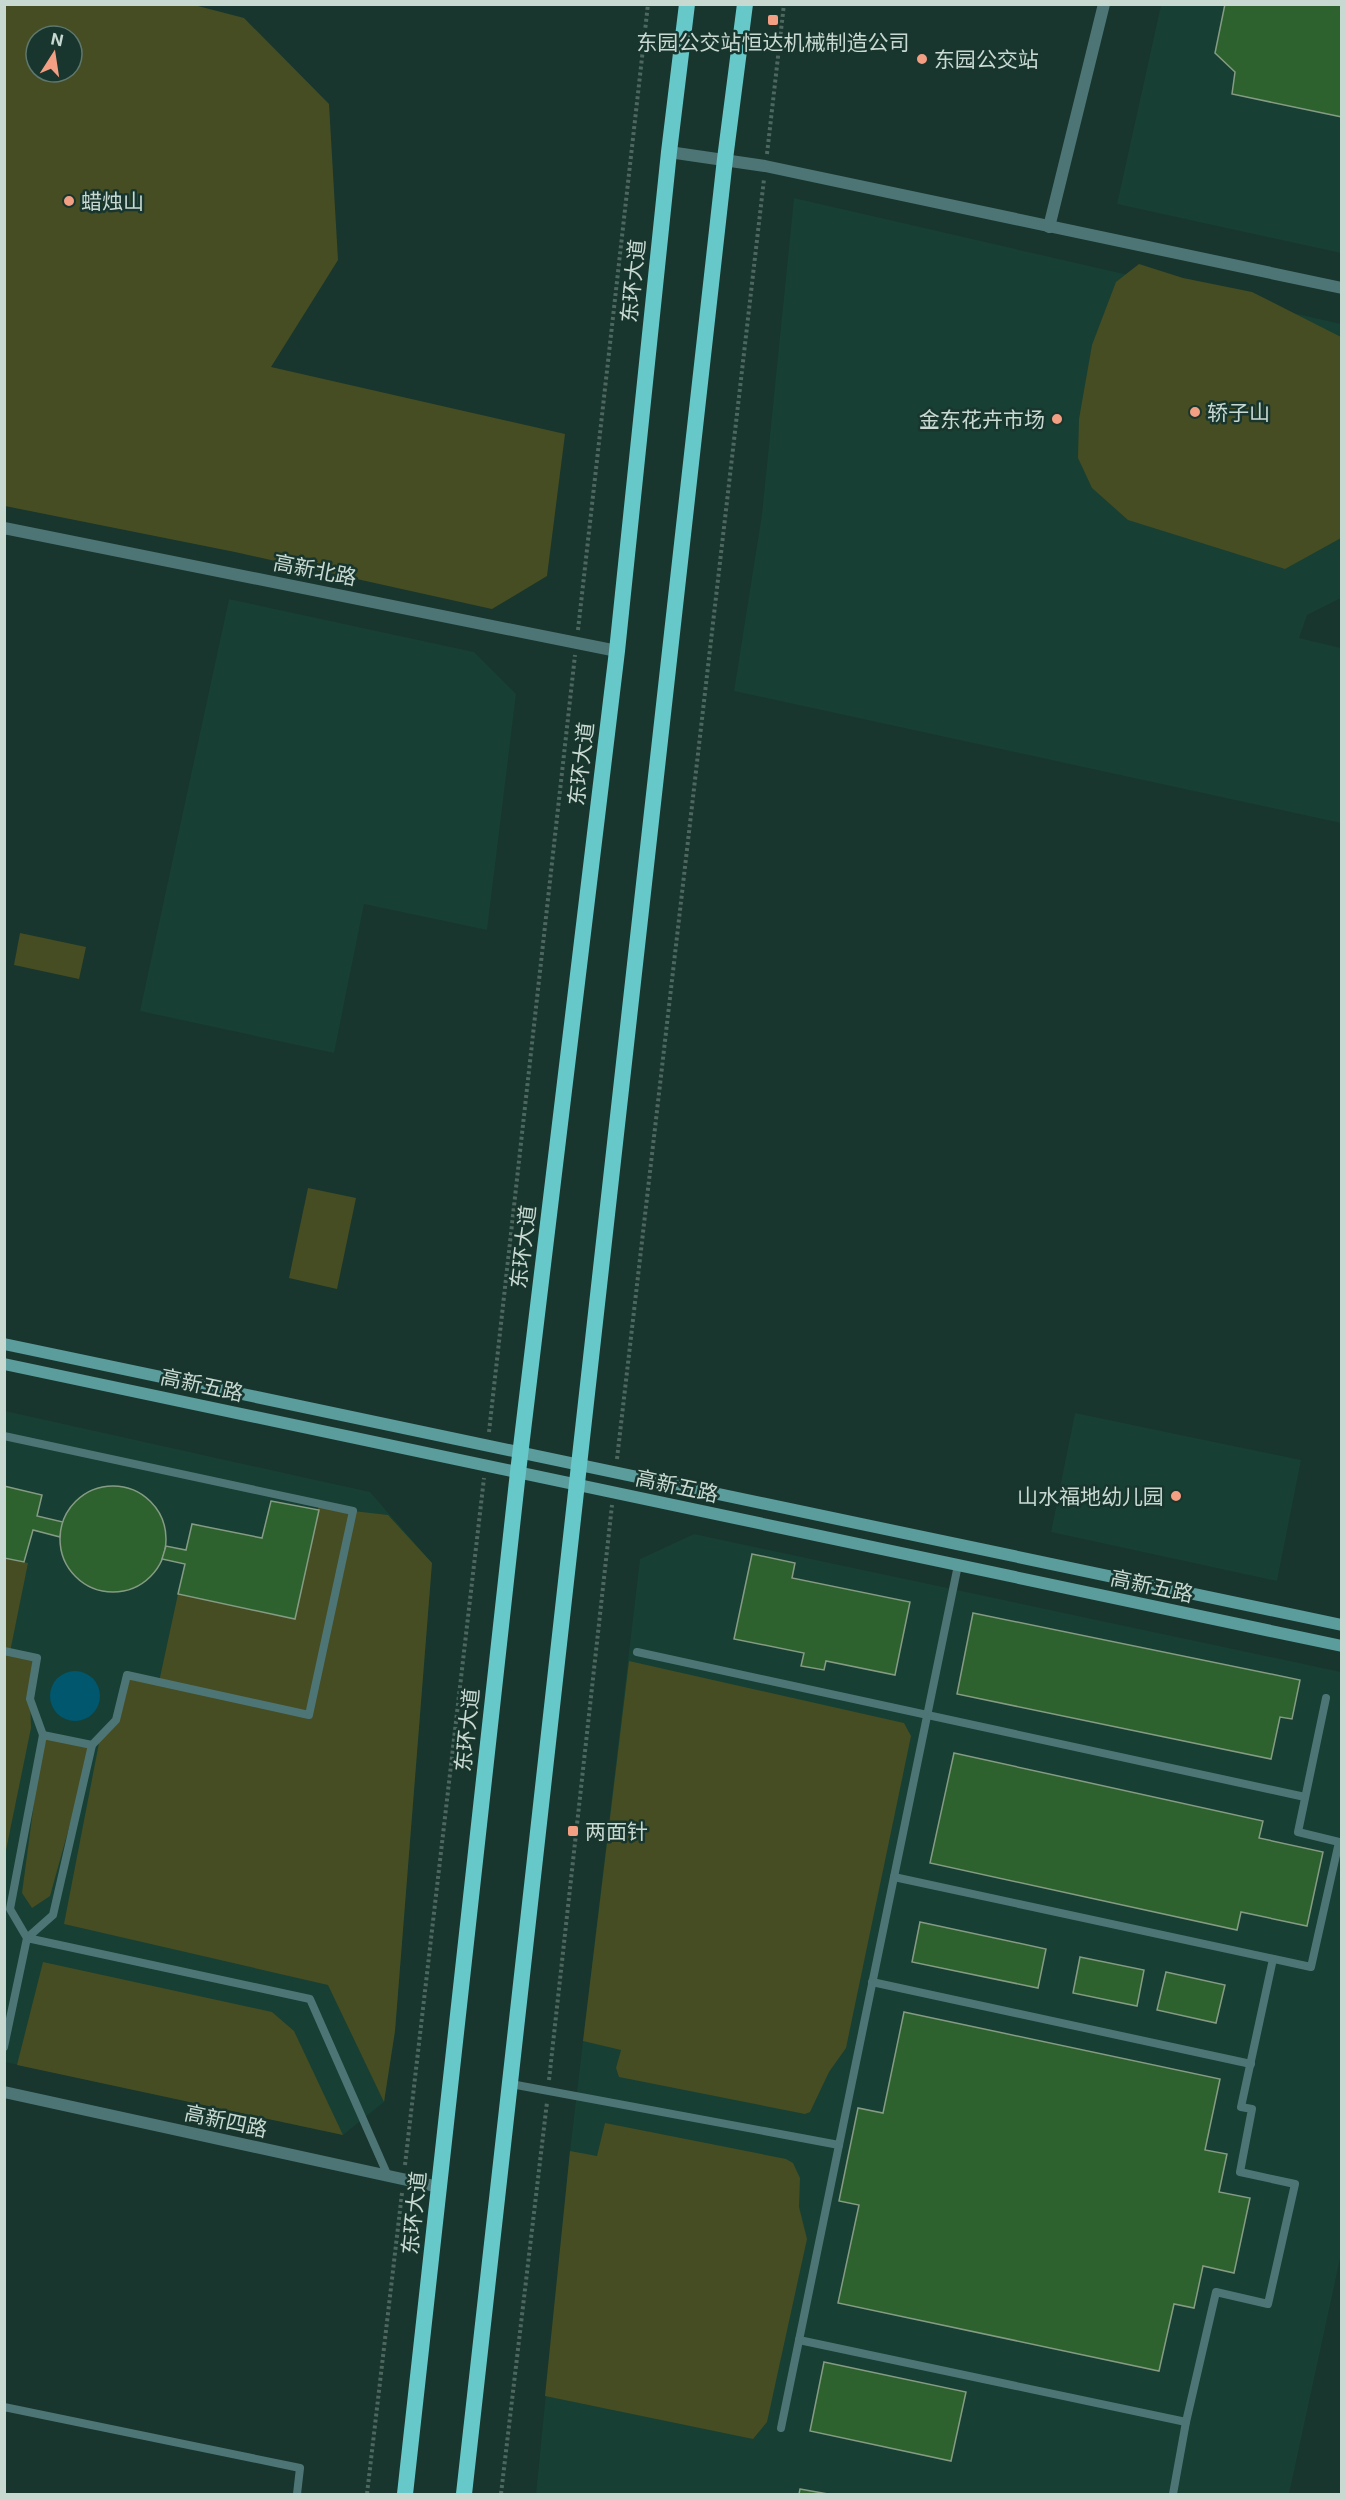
<svg xmlns="http://www.w3.org/2000/svg" width="1346" height="2499" viewBox="0 0 1346 2499" font-family="Inter,'Noto Sans SC',sans-serif">
	<style>
		.built { fill: #173f33 }
		.green { fill: #464d23; fill-rule: evenodd }
		.water { fill: #01576e }
		.building { fill: #2d622e; stroke: #859b84; stroke-width: 1.5 }
		.lines { fill: none; stroke-linecap: round; stroke-linejoin: round }
		.path { stroke: #4e6860; stroke-width: 4; stroke-dasharray: 3 3; stroke-linecap: butt }
		.service { stroke: #4e7576; stroke-width: 8 }
		.tertiary { stroke: #4e7576; stroke-width: 12 }
		.secondary { stroke: #5b9c9d; stroke-width: 12 }
		.trunk { stroke: #67c8ca; stroke-width: 16 }
		.poi-dot { fill: #f39f84; stroke: #18362d; stroke-width: 2 }
		.labels { text-anchor: middle; dominant-baseline: central; stroke-width: 5; stroke-linejoin: round; paint-order: stroke }
		.poi-label { font-size: 21px; fill: #c8d9d2; stroke: #18362d; text-anchor: start }
		.street-label { font-size: 21px; fill: #c8d9d2; stroke: #18362d }
	</style>
	<rect width="100%" height="100%" fill="#18362d"/>
	<g class="built">
		<path d="M1161,5H1341V253L1117,204Z"/>
		<path d="M794,198L1341,324V598L1307,615L1299,638L1341,648V823L734,691L762,514Z"/>
		<path d="M229,599L474,652L516,694L487,930L364,904L334,1053L140,1011Z"/>
		<path d="M5,1411L370,1492L432,1563L395,2031L384,2102L343,2135L5,2062Z"/>
		<path d="M1075,1413L1301,1460L1277,1581L1051,1532Z"/>
		<path d="M694,1534L1341,1672V2254L1289,2494H536L570,2151L640,1559Z"/>
	</g>
	<g class="green">
		<path d="M4,5H194L244,18L329,104L338,260L271,367L565,434L547,576L492,609L235,552L5,506ZM36,36H72V72H36Z"/>
		<path d="M1139,264L1183,278L1252,292L1341,337V538L1285,569L1128,520L1092,488L1078,458L1079,419L1092,345L1116,282Z"/>
		<path d="M20,933L86,947L79,979L14,965Z"/>
		<path d="M308,1188L356,1198L337,1289L289,1278Z"/>
		<path d="M319,1504L353,1511L388,1515L432,1563L395,2031L384,2102L328,1985L64,1924L99,1743L116,1720L127,1675L159,1682L178,1594L295,1619Z"/>
		<path d="M5,1558L28,1563L10,1652L37,1658L30,1699L31,1728L5,1855Z"/>
		<path d="M629,1661L904,1723L911,1736L846,2048L829,2072L810,2112L805,2114L619,2077L616,2068L621,2050L583,2041Z"/>
		<path d="M43,1735L92,1745L50,1896L32,1908L22,1893Z"/>
		<path d="M43,1962L272,2012L294,2031L343,2135L17,2065Z"/>
		<path d="M605,2123L786,2159L793,2163L800,2178L799,2207L807,2239L767,2422L753,2439L545,2396L570,2151L597,2156Z"/>
	</g>
	<circle class="water" cx="75" cy="1696" r="25"/>
	<g class="building">
		<path d="M1225,4H1342V117L1232,94L1235,72L1215,53Z"/>
		<path d="M4,1486L42,1495L37,1516L63,1522L60,1537L33,1530L24,1562L4,1558Z"/>
		<circle cx="113" cy="1539" r="53"/>
		<path d="M271,1501L319,1510L295,1619L178,1594L185,1564L162,1559L166,1546L186,1550L192,1524L262,1538Z"/>
		<path d="M752,1554L795,1563L792,1578L910,1602L895,1675L826,1661L824,1670L801,1666L804,1653L734,1639Z"/>
		<path d="M973,1613L1300,1680L1292,1719L1280,1717L1271,1759L957,1694Z"/>
		<path d="M954,1753L1263,1821L1259,1838L1323,1852L1307,1926L1241,1912L1237,1930L930,1863Z"/>
		<path d="M920,1922L1046,1949L1038,1988L912,1962Z"/>
		<path d="M1080,1957L1144,1970L1137,2006L1073,1993Z"/>
		<path d="M1166,1972L1225,1985L1216,2023L1157,2010Z"/>
		<path d="M904,2012L1220,2079L1205,2150L1227,2154L1219,2192L1250,2198L1234,2273L1203,2266L1194,2308L1174,2304L1159,2371L838,2303L859,2205L839,2201L858,2108L883,2113Z"/>
		<path d="M824,2362L966,2392L951,2461L810,2431Z"/>
		<path d="M800,2489L828,2494H799Z"/>
	</g>
	<g class="lines">
		<g class="path">
			<path d="M767,154L784,4"/>
			<path d="M578,630L648,4"/>
			<path d="M489,1432L575,655"/>
			<path d="M617,1459L764,179"/>
			<path d="M549,2080L612,1505"/>
			<path d="M405,2165L484,1478"/>
			<path d="M367,2494L402,2193"/>
			<path d="M501,2494L547,2102"/>
		</g>
		<g class="service">
			<path d="M4,1436L353,1511L309,1715L127,1675L116,1720L92,1745"/>
			<path d="M4,1651L37,1658L30,1699L43,1735"/>
			<path d="M637,1652L1305,1797"/>
			<path d="M894,1877L1311,1967L1339,1842L1298,1832L1326,1698"/>
			<path d="M872,1982L1251,2064"/>
			<path d="M4,2047L27,1938L53,1915L92,1745L43,1735L10,1909L27,1938L310,1999L388,2176"/>
			<path d="M511,2084L839,2145"/>
			<path d="M799,2340L1186,2422"/>
			<path d="M4,2407L300,2468L297,2494"/>
			<path d="M781,2428L958,1565"/>
			<path d="M1173,2494L1186,2422L1216,2292L1268,2304L1295,2184L1240,2172L1252,2109L1241,2107L1273,1959"/>
		</g>
		<g class="tertiary">
			<path d="M669,152L765,166L1342,288"/>
			<path d="M1049,227L1104,4"/>
			<path d="M4,528L617,651"/>
			<path d="M4,2092L439,2187"/>
		</g>
		<g class="secondary">
			<path d="M4,1344L1342,1625"/>
			<path d="M4,1364L1342,1646"/>
		</g>
		<g class="trunk">
			<path d="M405,2494L518,1472L617,651L669,152L687,4"/>
			<path d="M464,2494L725,159L745,4"/>
		</g>
	</g>
	<g class="poi-dot">
		<rect x="767" y="14" width="12" height="12" rx="3"/>
		<circle cx="922" cy="59" r="6"/>
		<circle cx="69" cy="201" r="6"/>
		<circle cx="1195" cy="412" r="6"/>
		<circle cx="1057" cy="419" r="6"/>
		<circle cx="1176" cy="1496" r="6"/>
		<rect x="567" y="1825" width="12" height="12" rx="3"/>
	</g>
	<g class="labels">
		<g class="poi-label">
			<text x="773" y="42" text-anchor="middle">东园公交站恒达机械制造公司</text>
			<text x="934" y="59">东园公交站</text>
			<text x="81" y="201">蜡烛山</text>
			<text x="1207" y="412">轿子山</text>
			<text x="1045" y="419" text-anchor="end">金东花卉市场</text>
			<text x="1164" y="1496" text-anchor="end">山水福地幼儿园</text>
			<text x="585" y="1831">两面针</text>
		</g>
		<g class="street-label">
			<text transform="translate(633 281) rotate(-84)">东环大道</text>
			<text transform="translate(315 570) rotate(11)">高新北路</text>
			<text transform="translate(581 764) rotate(-83)">东环大道</text>
			<text transform="translate(523 1247) rotate(-83)">东环大道</text>
			<text transform="translate(202 1385) rotate(12)">高新五路</text>
			<text transform="translate(677 1486) rotate(12)">高新五路</text>
			<text transform="translate(1152 1586) rotate(12)">高新五路</text>
			<text transform="translate(467 1730) rotate(-84)">东环大道</text>
			<text transform="translate(226 2121) rotate(12)">高新四路</text>
			<text transform="translate(414 2213) rotate(-84)">东环大道</text>
		</g>
	</g>
	<rect width="1346" height="2499" fill="none" stroke="#c8d9d2" stroke-width="12"/>
	<g transform="translate(54 54) rotate(12)"><circle r="28" fill="#18362d" stroke="#5e776f" stroke-width="1.5"/>
	<path d="M0-4.5L10 22L0 15L-10 22Z" fill="#f39f84"/>
	<text y="-9" font-size="16" font-weight="bold" text-anchor="middle" fill="#c8d9d2">N</text>
	</g>
</svg>
